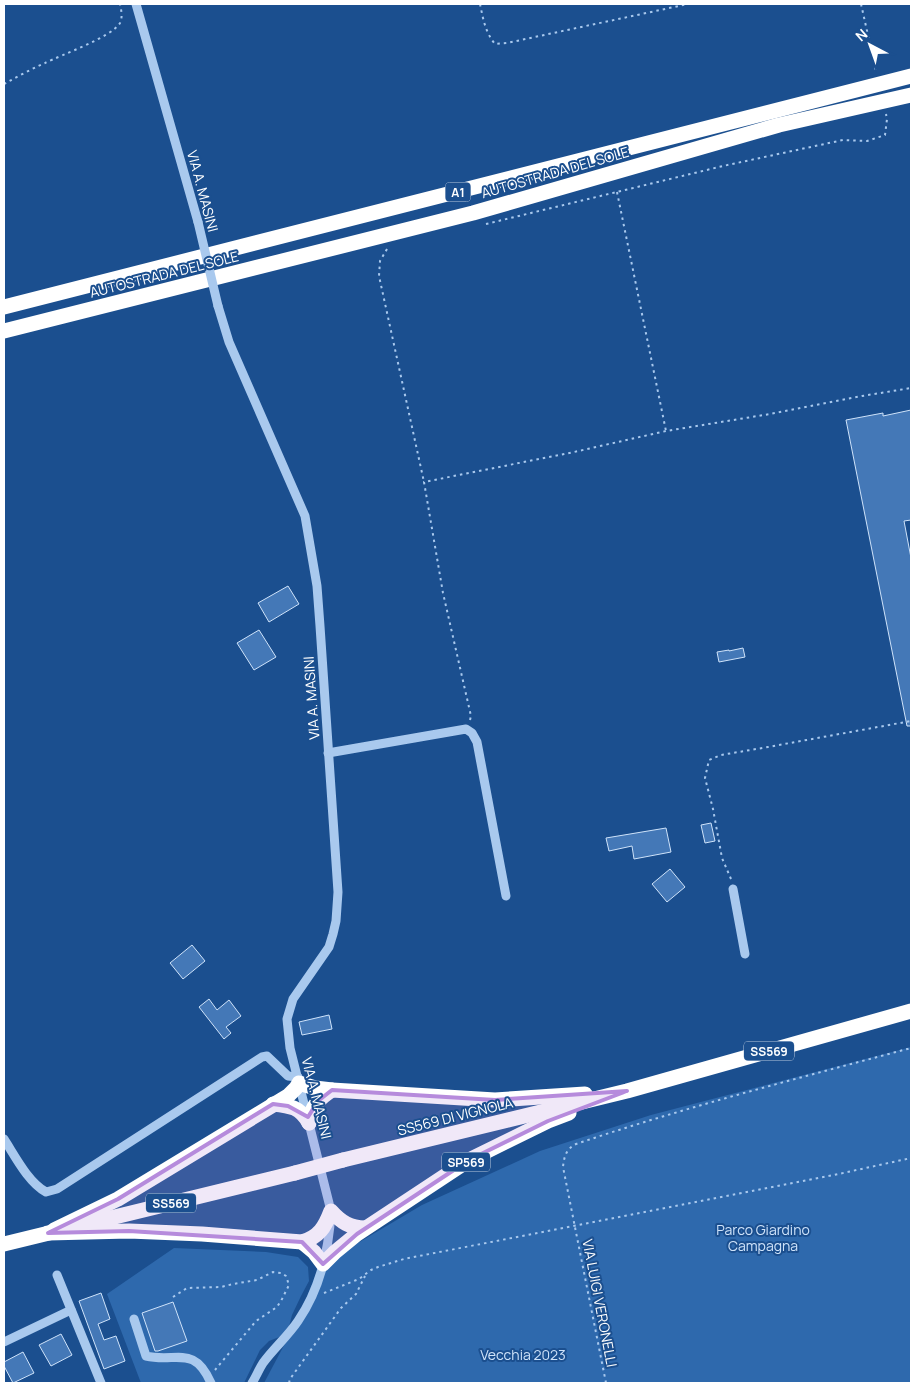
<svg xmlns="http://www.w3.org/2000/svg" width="915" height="1387" viewBox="0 0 915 1387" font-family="Manrope,sans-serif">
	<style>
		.green { fill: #2e69ad }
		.building { fill: #4478b7; stroke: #cfe3fa }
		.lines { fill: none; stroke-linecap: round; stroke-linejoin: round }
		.path { stroke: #a9c9ee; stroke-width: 2; stroke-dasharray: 2.5 4; stroke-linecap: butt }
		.minor { stroke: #a9c9ee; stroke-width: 9 }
		.highway { stroke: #fff; stroke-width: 15 }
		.minor-bridge { stroke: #a9c9ee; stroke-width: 9 }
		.highway-bridge { stroke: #fff; stroke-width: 15 }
		.marked { fill: #b68bdc; fill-opacity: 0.2; stroke: #b68bdc; stroke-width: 4; stroke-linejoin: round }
		.labels { text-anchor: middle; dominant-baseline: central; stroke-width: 4; stroke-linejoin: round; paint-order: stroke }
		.shield { fill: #1b4f8f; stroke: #bbcadd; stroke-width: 1 }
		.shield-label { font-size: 12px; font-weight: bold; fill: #fff }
		.street-label { font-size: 14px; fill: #fff; stroke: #1b4f8f }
		.park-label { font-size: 14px; fill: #cfe3fa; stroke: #1b4f8f }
	</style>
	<rect width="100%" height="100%" fill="#1b4f8f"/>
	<g class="green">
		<path d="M911,1047V1383H264L298,1319L319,1266L422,1205L540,1151L651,1115Z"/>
		<path d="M174,1248L266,1252L298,1257L308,1267L309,1281L301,1296L292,1315L287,1334L269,1341L260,1350L244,1383H141L107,1294Z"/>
	</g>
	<g class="building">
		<path d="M911,410V520L904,521L911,558V726H907L846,420L883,413V416Z"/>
		<path d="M288,586L299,604L269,622L258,603Z"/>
		<path d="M259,630L276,657L254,670L237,643Z"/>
		<path d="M743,648L745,657L719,662L717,652L729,650V651Z"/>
		<path d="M711,823L715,841L705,843L701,825Z"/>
		<path d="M666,828L671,852L634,859L632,846L609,851L606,838Z"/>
		<path d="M670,869L685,887L667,902L652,884Z"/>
		<path d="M192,945L205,961L183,979L170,963Z"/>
		<path d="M209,999L217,1010L229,1000L241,1016L226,1027L231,1033L224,1039L199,1007Z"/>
		<path d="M329,1015L332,1029L302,1035L299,1022Z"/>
		<path d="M101,1293L110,1319L98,1324L104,1340L116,1336L125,1361L104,1369L79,1301Z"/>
		<path d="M173,1302L187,1341L158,1351H155L142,1313Z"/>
		<path d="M61,1334L72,1355L51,1366L39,1345Z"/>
		<path d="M23,1352L34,1373L13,1383L4,1366V1362Z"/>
	</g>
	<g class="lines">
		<g class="path">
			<path d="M480,4C483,18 485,32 495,44L507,43L688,4"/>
			<path d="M861,4L876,71"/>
			<path d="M4,84C17,77 31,69 45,63C61,55 112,37 120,23C123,17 121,9 120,4"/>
			<path d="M617,192L666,431"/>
			<path d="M486,224L723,166L843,140L867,141L885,135L887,119L886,114"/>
			<path d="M387,249L380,261L379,276L424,482"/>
			<path d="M470,720L471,716L443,593L424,482L574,452L666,431L770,414L862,396L911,388"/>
			<path d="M731,879L722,858L713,809L705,778L709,760L721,755L768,747L911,721"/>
			<path d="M324,1293L359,1279L371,1270L378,1267L404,1259L834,1175L911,1158"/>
			<path d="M173,1297L187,1288L221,1287L233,1284L257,1280L273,1272L281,1273L286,1276L289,1285L282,1299L277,1307L256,1321L215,1370"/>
			<path d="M289,1383L290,1379L341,1308L356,1294L365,1276"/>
			<path d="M606,1383L563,1167C564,1157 566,1149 576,1144C686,1107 799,1078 911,1048"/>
		</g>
		<g class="minor">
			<path d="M136,4L198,222"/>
			<path d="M218,306L229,342L305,516L317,586L320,626L338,892L336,921L333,934L329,947L293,999L287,1019L290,1048L331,1211C329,1250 320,1289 298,1321C288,1336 274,1348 263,1363C259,1369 256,1377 252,1383"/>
			<path d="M328,753L466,729L472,733L477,742L506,896"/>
			<path d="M733,889L745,954"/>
			<path d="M4,1139C15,1156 28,1182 46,1192L57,1189L71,1180L262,1057L267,1056L288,1076L298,1077"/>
			<path d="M57,1275L101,1383"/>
			<path d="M134,1319L146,1356C176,1363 194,1344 211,1383"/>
			<path d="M4,1342L71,1310"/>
		</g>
		<g class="highway">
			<path d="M4,307L911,76"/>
			<path d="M4,331L473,213L779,125L911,95"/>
			<path d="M273,1104C291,1106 300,1107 309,1123"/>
			<path d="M309,1123C311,1107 318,1099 332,1090L495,1100L585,1094"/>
			<path d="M343,1160L627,1091L911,1011"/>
			<path d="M54,1230L118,1199L288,1096L296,1088L299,1083L315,1088L332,1090"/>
			<path d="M48,1233L129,1231L202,1234L302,1242C319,1237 325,1227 331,1211C341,1222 350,1228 365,1228"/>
			<path d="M302,1242L314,1252L323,1264L335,1252L357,1234L469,1160L548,1121L569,1113"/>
			<path d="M4,1244L295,1173"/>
		</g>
		<path class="minor-bridge" d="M198,222L218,306"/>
		<path class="highway-bridge" d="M295,1173L343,1160"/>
	</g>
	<path class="marked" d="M332,1090L495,1100L627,1091L548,1121L469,1160L357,1234L323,1264L302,1242L129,1231L48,1233L118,1199L273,1104L288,1106L308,1117L318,1101Z"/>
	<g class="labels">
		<g class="shield">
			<rect x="445.5" y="182.5" width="25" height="19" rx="4"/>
			<rect x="744" y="1041.5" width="50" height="19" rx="4"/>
			<rect x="442" y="1152.5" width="48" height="19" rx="4"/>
			<rect x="146" y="1193.5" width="50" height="19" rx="4"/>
		</g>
		<g class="shield-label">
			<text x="458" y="192">A1</text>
			<text x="769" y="1051">SS569</text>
			<text x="466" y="1162">SP569</text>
			<text x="171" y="1203">SS569</text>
		</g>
		<g class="street-label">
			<text transform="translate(555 172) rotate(-16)">AUTOSTRADA DEL SOLE</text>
			<text transform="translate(203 191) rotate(75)">VIA A. MASINI</text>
			<text transform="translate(164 274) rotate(-14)">AUTOSTRADA DEL SOLE</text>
			<text transform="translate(311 698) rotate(-94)">VIA A. MASINI</text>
			<text transform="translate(317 1098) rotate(76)">VIA A. MASINI</text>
			<text transform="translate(455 1116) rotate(-14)">SS569 DI VIGNOLA</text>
			<text transform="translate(600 1303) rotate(79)">VIA LUIGI VERONELLI</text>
		</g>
		<g class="park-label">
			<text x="763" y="1229">Parco Giardino<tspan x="763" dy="16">Campagna</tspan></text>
			<text x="523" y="1354">Vecchia 2023</text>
		</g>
	</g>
	<rect width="915" height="1387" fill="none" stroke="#ffffff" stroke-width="10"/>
	<g transform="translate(870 45) rotate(319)" stroke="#1b4f8f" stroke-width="4" paint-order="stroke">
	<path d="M0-4L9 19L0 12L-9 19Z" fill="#ffffff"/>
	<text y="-8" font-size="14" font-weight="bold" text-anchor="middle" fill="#ffffff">N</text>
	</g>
</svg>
